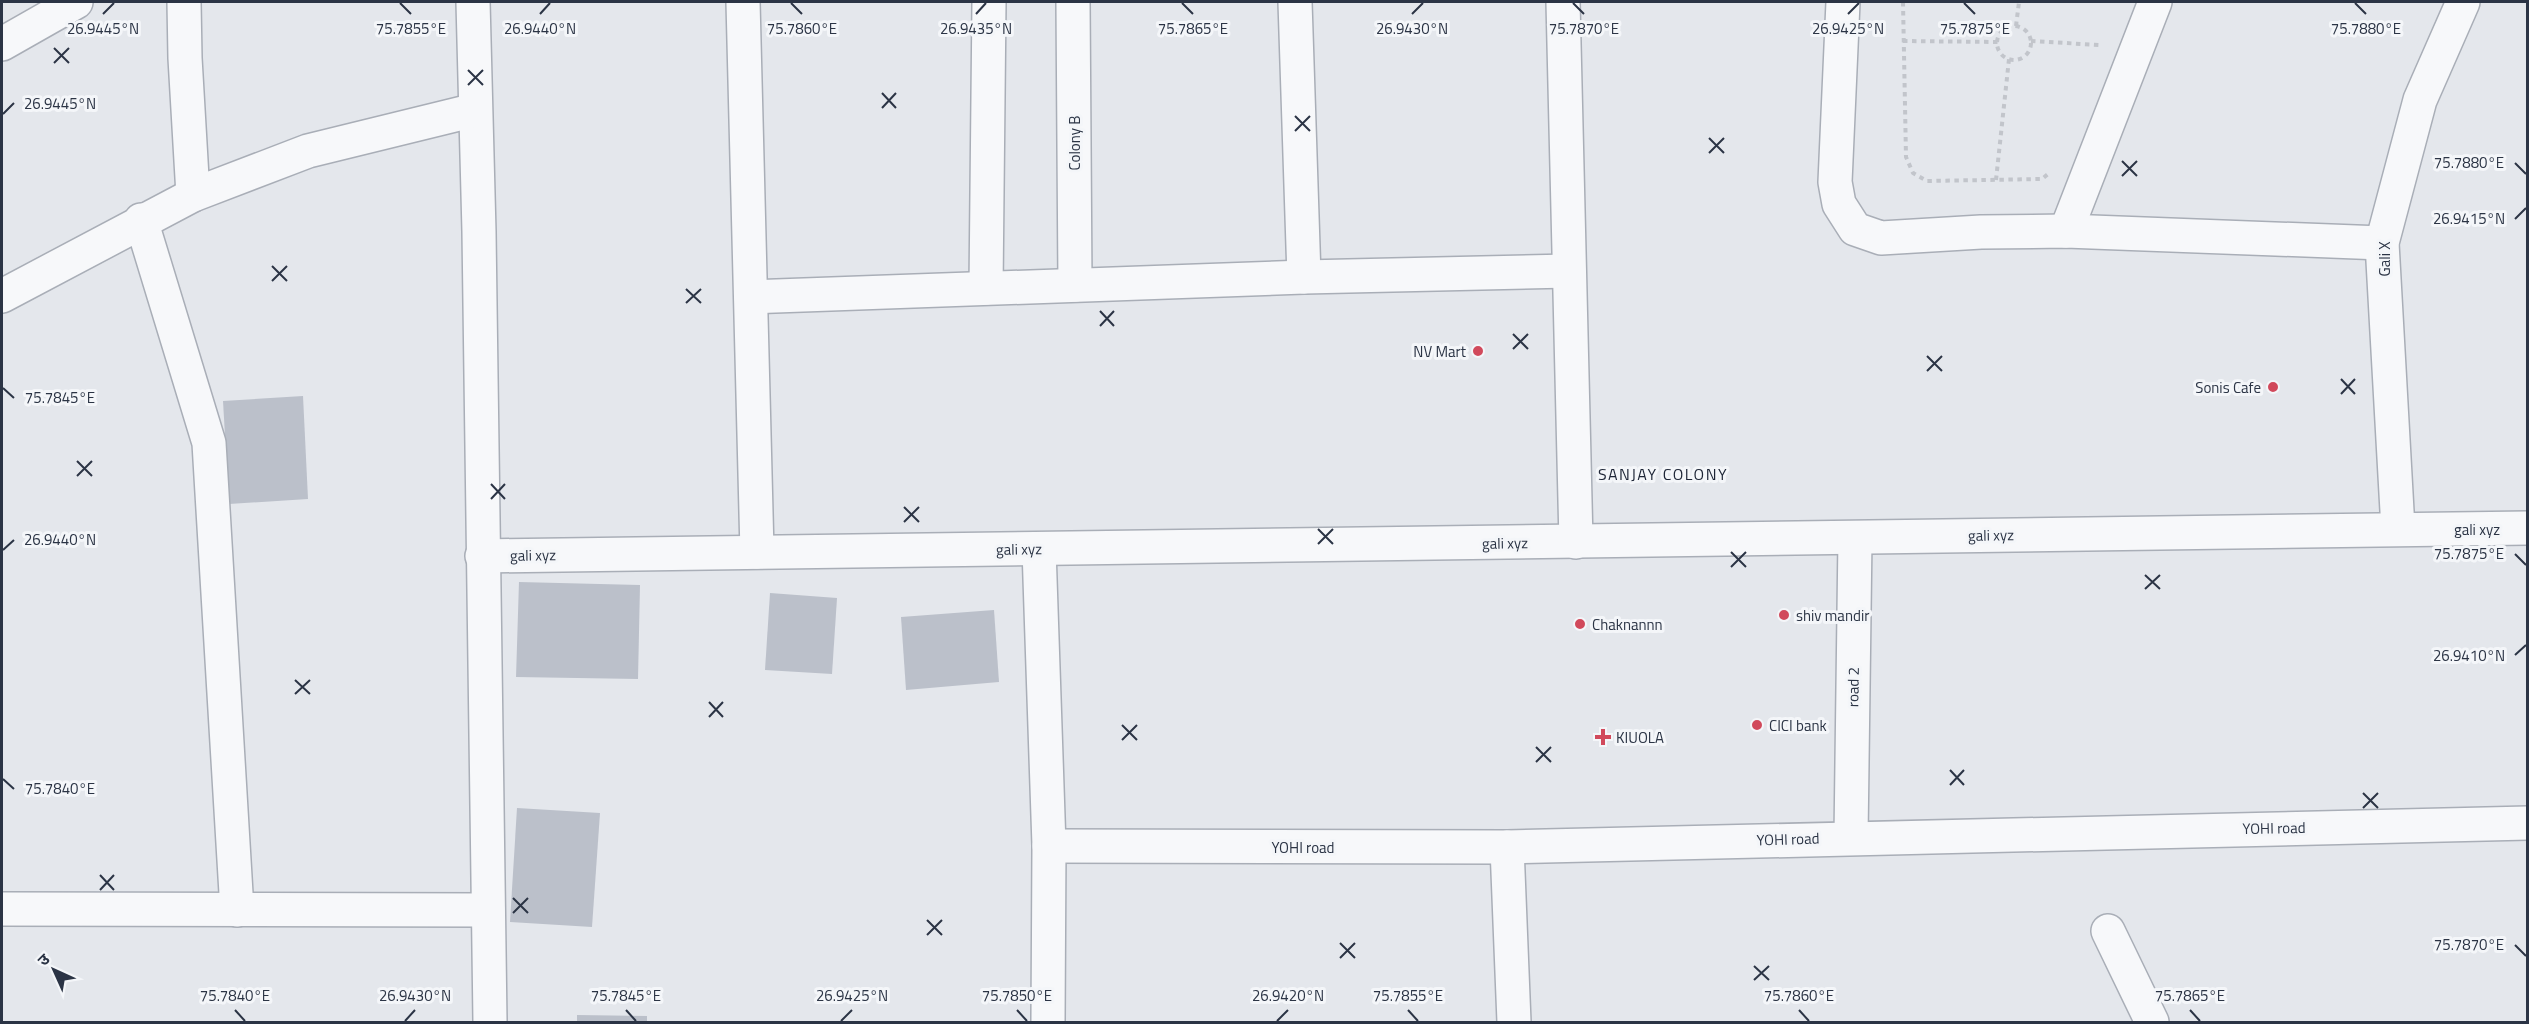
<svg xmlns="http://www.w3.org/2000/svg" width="2529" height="1024" viewBox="0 0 2529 1024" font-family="'Titillium Web','Noto Sans Devanagari',sans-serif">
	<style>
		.building { fill: #bbc0ca }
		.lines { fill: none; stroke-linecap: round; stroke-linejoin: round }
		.minor-casing { stroke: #a9aeb7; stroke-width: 36 }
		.path { stroke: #c2c5cb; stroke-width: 4; stroke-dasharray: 4.5 4.5; stroke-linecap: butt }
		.minor { stroke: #f7f8fa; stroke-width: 33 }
		.ticks { fill: none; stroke: #2b3445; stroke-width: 2 }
		.poi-dot { fill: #d1495b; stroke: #f4f6f9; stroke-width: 2 }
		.labels { text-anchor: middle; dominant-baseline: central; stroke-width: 6; stroke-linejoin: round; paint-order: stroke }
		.street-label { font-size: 15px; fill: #2b3445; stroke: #f4f6f9 }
		.poi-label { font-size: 15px; fill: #2b3445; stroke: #f4f6f9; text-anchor: start }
		.neighbourhood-label { font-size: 16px; letter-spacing: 1.5px; fill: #1d2536; stroke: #f4f6f9 }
		.ticks-label { font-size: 15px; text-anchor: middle; fill: #2b3445; stroke: #f4f6f9; stroke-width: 6; stroke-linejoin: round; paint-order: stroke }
	</style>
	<rect width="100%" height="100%" fill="#e4e7ec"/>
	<g class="building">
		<path d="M303,396L308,499L229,504L223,401Z"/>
		<path d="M519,582L640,585L638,679L516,677Z"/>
		<path d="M770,593L837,598L832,674L765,670Z"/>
		<path d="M994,610L999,682L906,690L901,617Z"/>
		<path d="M517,808L600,813L592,927L510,922Z"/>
		<path d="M577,1015L647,1016V1022H577Z"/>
	</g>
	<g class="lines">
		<defs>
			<g id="minor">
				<path d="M184,2L185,58L193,195"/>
				<path d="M473,2L479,232L490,1022"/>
				<path d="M743,2L757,552"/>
				<path d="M1073,2L1075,285"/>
				<path d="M1295,2L1304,277"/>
				<path d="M1563,2L1576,542"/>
				<path d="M1843,2L1835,182L1839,204L1855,229L1881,238L1981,232L2066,231L2382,243"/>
				<path d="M2,44L76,2"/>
				<path d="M141,220L209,443L237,910"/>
				<path d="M2066,231L2155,2"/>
				<path d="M986,288L989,2"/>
				<path d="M2,296L193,195L308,151L475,110"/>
				<path d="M751,297L1304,277L1569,271"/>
				<path d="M2398,529L2382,243L2420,100L2463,2"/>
				<path d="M1039,549L1049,846L1048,1022"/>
				<path d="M482,556L2528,528"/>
				<path d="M1851,837L1855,538"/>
				<path d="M1049,846L1507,847L2528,823"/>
				<path d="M1507,847L1514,1022"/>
				<path d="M2,909L488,910"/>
				<path d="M2108,931L2152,1022"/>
			</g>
		</defs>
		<use href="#minor" class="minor-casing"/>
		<g class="path">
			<path d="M1903,2L1906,157L1913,173L1927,181L2042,179L2048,174"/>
			<path d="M2016,26L2019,2"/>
			<circle cx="2014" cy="43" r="17"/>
			<path d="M1903,41L1998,42"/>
			<path d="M2031,41L2099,45"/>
			<path d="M1996,180L2009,59"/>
		</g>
		<use href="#minor" class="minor"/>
	</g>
	<path class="ticks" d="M400,3L411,14M791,3L802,14M1182,3L1193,14M1573,3L1584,14M1964,3L1975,14M2355,3L2366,14M103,14L114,3M540,14L550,3M976,14L986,3M1412,14L1423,3M1848,14L1859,3M54,48L69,63M54,63L69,48M468,70L483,85M468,85L483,70M882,93L896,108M882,108L896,93M3,114L14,103M1295,116L1310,131M1295,131L1310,116M1709,138L1724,153M1709,153L1724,138M2122,161L2137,176M2515,163L2526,174M2122,176L2137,161M2515,219L2526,208M272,266L287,281M272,281L287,266M686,289L701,303M686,303L701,289M1100,311L1114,326M1100,326L1114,311M1513,334L1528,349M1513,349L1528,334M1927,356L1942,371M1927,371L1942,356M2341,379L2355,394M3,388L14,398M2341,394L2355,379M77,461L92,476M77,476L92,461M491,484L505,499M491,499L505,484M904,507L919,522M904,522L919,507M1318,529L1333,544M1318,544L1333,529M3,550L14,540M1731,552L1746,567M2515,554L2526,565M1731,567L1746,552M2145,575L2160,589M2145,589L2160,575M2515,655L2526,645M295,680L310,694M295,694L310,680M709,702L723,717M709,717L723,702M1122,725L1137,740M1122,740L1137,725M1536,747L1551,762M1536,762L1551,747M1950,770L1964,785M3,779L14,789M1950,785L1964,770M2363,793L2378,808M2363,808L2378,793M100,875L114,890M100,890L114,875M513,898L528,913M513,913L528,898M927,920L942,935M927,935L942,920M1340,943L1355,958M2515,945L2526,956M1340,958L1355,943M1754,966L1769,980M1754,980L1769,966M235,1010L245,1021M626,1010L636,1021M1017,1010L1027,1021M1408,1010L1418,1021M1799,1010L1809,1021M2190,1010L2200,1021M405,1021L415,1010M841,1021L852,1010M1277,1021L1288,1010"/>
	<g class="poi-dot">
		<circle cx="1478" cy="351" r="6"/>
		<circle cx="2273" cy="387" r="6"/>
		<circle cx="1784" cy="615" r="6"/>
		<circle cx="1580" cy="624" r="6"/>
		<circle cx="1757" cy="725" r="6"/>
		<path d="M1600 728h6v6h6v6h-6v6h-6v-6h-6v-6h6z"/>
	</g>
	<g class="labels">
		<g class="street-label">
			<text transform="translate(1074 143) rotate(-90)">Colony B</text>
			<text transform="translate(2384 259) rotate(-90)">Gali X</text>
			<text x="2477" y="529">gali xyz</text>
			<text transform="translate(1991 535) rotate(-1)">gali xyz</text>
			<text transform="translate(1505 543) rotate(-1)">gali xyz</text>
			<text transform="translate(1019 549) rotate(-1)">gali xyz</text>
			<text transform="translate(533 555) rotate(-1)">gali xyz</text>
			<text transform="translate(1853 687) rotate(-89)">road 2</text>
			<text transform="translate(2274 828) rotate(-1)">YOHI road</text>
			<text transform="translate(1788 839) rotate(-2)">YOHI road</text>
			<text x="1303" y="847">YOHI road</text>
		</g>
		<g class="poi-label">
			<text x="1466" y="351" text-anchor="end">NV Mart</text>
			<text x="2261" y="387" text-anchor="end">Sonis Cafe</text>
			<text x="1796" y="615">shiv mandir</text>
			<text x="1592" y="624">Chaknannn</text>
			<text x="1769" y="725">CICI bank</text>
			<text x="1616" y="737">KIUOLA</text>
		</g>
		<g class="neighbourhood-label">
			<text x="1663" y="474">SANJAY COLONY</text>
		</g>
	</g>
	<g class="ticks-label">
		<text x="2366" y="34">75.7880°E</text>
		<text x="103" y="34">26.9445°N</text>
		<text x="411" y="34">75.7855°E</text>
		<text x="802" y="34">75.7860°E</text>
		<text x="976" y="34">26.9435°N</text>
		<text x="1193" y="34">75.7865°E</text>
		<text x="1412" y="34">26.9430°N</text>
		<text x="1584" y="34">75.7870°E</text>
		<text x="1848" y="34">26.9425°N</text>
		<text x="1975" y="34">75.7875°E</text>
		<text x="540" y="34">26.9440°N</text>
		<text x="60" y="109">26.9445°N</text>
		<text x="2469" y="168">75.7880°E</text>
		<text x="2469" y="224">26.9415°N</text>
		<text x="60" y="403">75.7845°E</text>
		<text x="60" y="545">26.9440°N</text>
		<text x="2469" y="559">75.7875°E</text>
		<text x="2469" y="661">26.9410°N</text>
		<text x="60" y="794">75.7840°E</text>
		<text x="2469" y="950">75.7870°E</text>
		<text x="1288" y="1001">26.9420°N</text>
		<text x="235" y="1001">75.7840°E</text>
		<text x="415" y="1001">26.9430°N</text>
		<text x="626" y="1001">75.7845°E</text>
		<text x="852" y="1001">26.9425°N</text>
		<text x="1017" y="1001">75.7850°E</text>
		<text x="1408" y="1001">75.7855°E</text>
		<text x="1799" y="1001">75.7860°E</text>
		<text x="2190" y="1001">75.7865°E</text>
	</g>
	<rect width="2529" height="1024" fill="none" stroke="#2b3445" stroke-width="6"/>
	<g transform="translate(54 970) rotate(315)" stroke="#f4f6f9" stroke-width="4.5" paint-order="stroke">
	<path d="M0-4.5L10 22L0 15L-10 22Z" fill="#2b3445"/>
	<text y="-9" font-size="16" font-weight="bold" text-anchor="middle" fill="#2b3445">उ</text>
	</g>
</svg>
